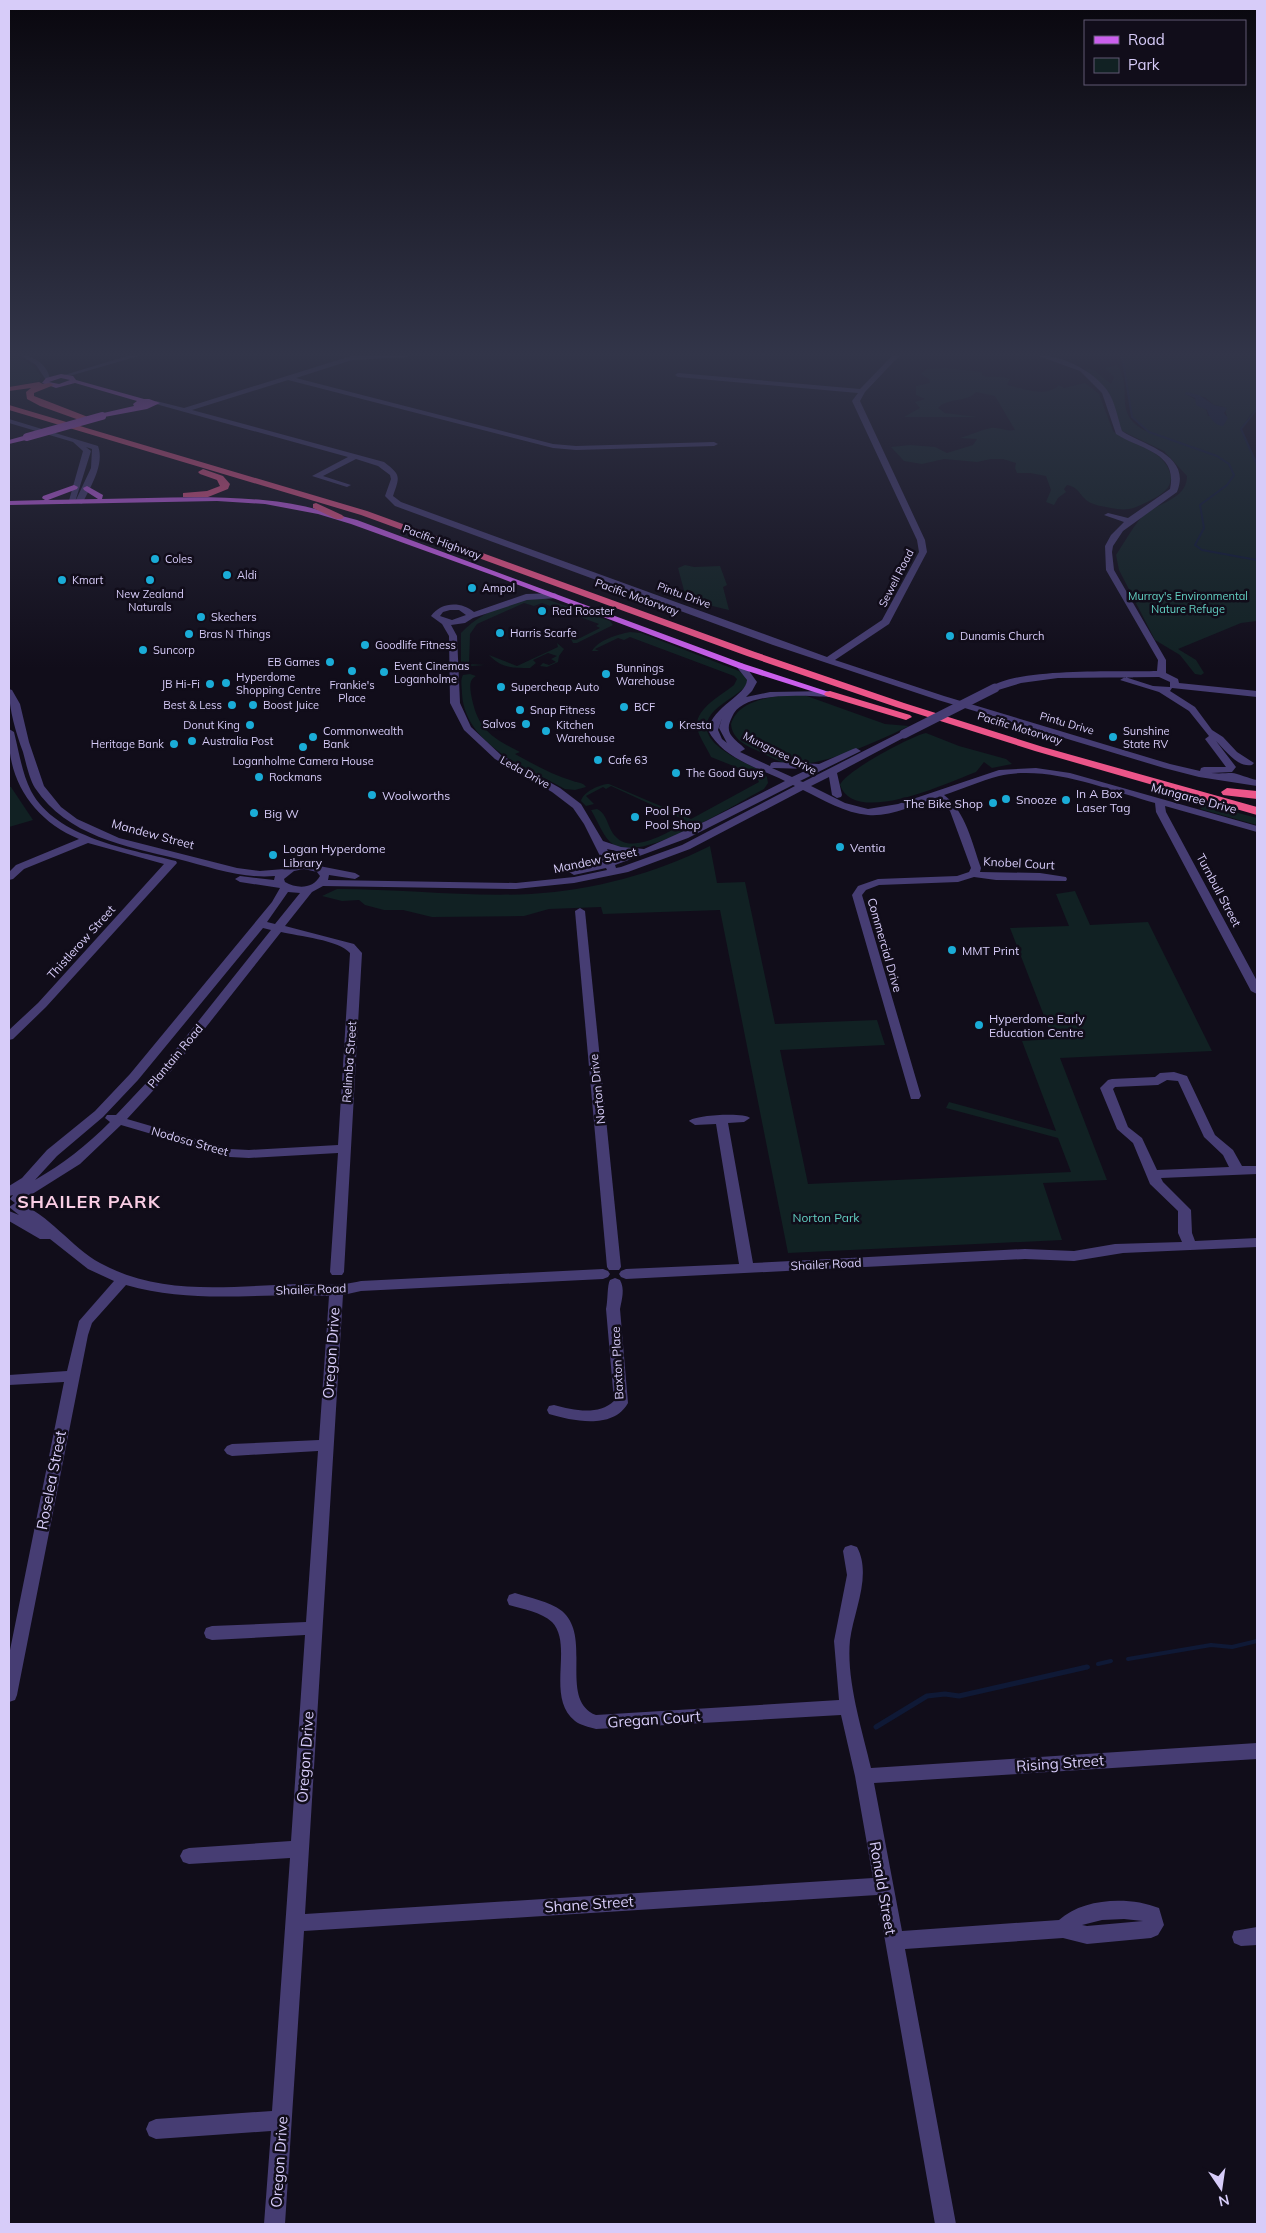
<svg xmlns="http://www.w3.org/2000/svg" width="1266" height="2233" viewBox="0 0 1266 2233" font-family="Mulish,sans-serif">
	<style>
		.green { fill: #112123; fill-rule: evenodd }
		.water { fill: #0f1936 }
		.lines { fill: none; stroke-linecap: round; stroke-linejoin: round }
		.stream-far2 { stroke: #0f1936; stroke-width: 2 }
		.stream-far1 { stroke: #0f1936; stroke-width: 4 }
		.stream { stroke: #0f1936; stroke-width: 5 }
		.minor { fill: #463d73; fill-rule: evenodd }
		.major { fill: #ca5fec; fill-rule: evenodd }
		.highway { fill: #eb5589; fill-rule: evenodd }
		.minor-bridge { stroke: #463d73; stroke-width: 9 }
		.major-bridge { stroke: #ca5fec; stroke-width: 8 }
		.poi-dot { fill: #1aacd7; stroke: #110d1a; stroke-width: 2 }
		.labels { text-anchor: middle; dominant-baseline: central; stroke-width: 5; stroke-linejoin: round; paint-order: stroke }
		.far-street-label { font-size: 11px; fill: #d7ccf9; stroke: #110d1a }
		.far-poi-label { font-size: 11px; fill: #d7ccf9; stroke: #110d1a; text-anchor: start }
		.far-park-label { font-size: 11px; fill: #62cfc2; stroke: #110d1a }
		.poi-label { font-size: 12px; fill: #d7ccf9; stroke: #110d1a; text-anchor: start }
		.street-label { font-size: 12px; fill: #d7ccf9; stroke: #110d1a }
		.park-label { font-size: 12px; fill: #62cfc2; stroke: #110d1a }
		.near-street-label { font-size: 15px; fill: #d7ccf9; stroke: #110d1a }
		.district-label { font-size: 18px; font-weight: bold; letter-spacing: 1px; fill: #f9cde4; stroke: #110d1a }
	</style>
	<rect width="100%" height="100%" fill="#110d1a"/>
	<g class="green">
		<path d="M9,355C24,359 32,363 41,376L39,381L9,387Z"/>
		<path d="M1122,355H1257V409L1251,414L1241,429L1254,459L1257,458V621L1241,623L1178,649L1196,660L1204,673L1201,675L1195,674L1180,655L1155,640L1119,570L1116,555C1124,543 1131,530 1140,519C1155,502 1187,501 1187,476L1164,451L1122,431L1109,392L1084,368L1094,370L1111,384L1114,377L1105,368L1117,365C1135,390 1110,414 1148,432L1132,417ZM1185,394L1205,397L1214,405L1224,407L1227,416H1208C1207,406 1194,398 1185,394Z"/>
		<path d="M946,368L982,372V375C990,379 1001,375 1010,379L1007,385C1024,389 1046,398 1059,385L1064,388L1085,383L1099,394L1113,431C1131,446 1163,448 1170,473C1174,486 1163,494 1153,499C1133,509 1129,512 1106,507C1101,506 1095,505 1091,503C1080,498 1080,487 1067,485L1064,489L1066,492L1058,498L1054,505L1046,502L1051,490L1046,476L1030,473H1017L1015,468L1016,463L1003,459H991L977,462L944,459L922,464L904,461L891,447L910,445L935,447L947,453L973,445L977,439L960,438C971,435 980,430 991,428C999,427 1006,432 1015,430L995,396L976,392C967,403 948,397 938,408L945,413L977,417H904L920,408L915,402L925,399L916,395V386L930,383L929,379L921,374L926,369Z"/>
		<path d="M685,565L694,567L720,566L727,585L723,587L729,610L708,605L704,601L697,602L686,598L678,568Z"/>
		<path d="M543,598L610,621L613,625L577,643H573L571,639L576,640L600,628L596,626L599,624L542,603L534,606L524,603L477,624L470,634L469,664L485,665L470,666L461,663V633C483,610 513,600 543,598Z"/>
		<path d="M630,632L641,633L739,671L744,675L748,682L746,686C737,695 725,701 715,710C685,740 744,761 763,772L767,777L768,783L764,789C733,805 645,862 614,845C603,838 598,821 591,810L597,809C608,814 607,828 616,837C632,855 672,831 687,821L611,786L606,789L603,787L586,796L594,804L586,806L581,801C583,792 600,784 609,784L691,819L759,782L756,775L711,757C707,748 699,737 697,728C694,709 722,695 734,685L737,679L734,676L630,637L624,640L618,638L595,649L599,651H592C597,641 618,634 630,632Z"/>
		<path d="M557,643L564,649L559,656L558,662L547,667L540,666L543,663L549,665L556,662L551,659L557,656L548,653L533,660L536,663L530,668C513,668 501,668 489,655L517,666L558,647Z"/>
		<path d="M470,674L476,676C469,680 470,686 471,694C477,728 490,737 520,752L515,754C533,764 553,775 573,781C578,783 583,782 586,787L575,790L565,789C527,768 465,745 462,694C462,687 460,680 463,675Z"/>
		<path d="M788,695H804L885,724L909,726C881,740 822,767 792,764C779,763 767,755 756,750C744,745 732,738 731,724C738,701 767,697 788,695Z"/>
		<path d="M926,733L959,746L1006,759L1012,764L992,768L984,762L976,772C949,782 855,827 840,785C844,772 911,736 926,733Z"/>
		<path d="M9,787H11L33,820L9,827Z"/>
		<path d="M1205,804L1257,818V825L1200,809Z"/>
		<path d="M710,846L717,883L745,882L775,1024L877,1020L885,1045L780,1050L808,1184L1071,1172L1058,1138L946,1108L949,1102L1056,1131L1022,1041L1053,1039L1010,928L1069,926L1056,894L1075,891L1090,925L1148,922L1212,1051L1060,1058L1107,1180L1043,1183L1062,1240L788,1253L720,910L603,914L601,907L549,909L524,916L432,917L403,910H384L365,905L359,900L342,901L322,896L337,889C402,889 466,897 531,894C594,890 654,874 710,846Z"/>
	</g>
	<path class="water" d="M1186,392L1199,395L1214,405L1227,408L1224,413L1228,418L1223,426C1215,426 1209,417 1207,410L1196,405L1195,398L1185,394Z"/>
	<g class="lines">
		<g class="stream-far2">
			<path d="M1122,355L1132,417L1149,432L1217,456L1229,464L1234,475L1227,485L1200,505L1204,528L1195,545L1202,550L1257,560"/>
			<path d="M1257,409L1241,429L1257,465"/>
		</g>
		<g class="stream-far1">
			<path d="M1128,1659L1211,1645L1232,1647L1257,1641"/>
			<path d="M1098,1664L1111,1661"/>
			<path d="M1081,1668L1088,1667"/>
		</g>
		<path class="stream" d="M876,1727L927,1696L945,1694L959,1696L1087,1667"/>
		<g class="minor">
			<path d="M20,355C34,355 49,366 50,380H46L36,365Z"/>
			<path d="M131,355H142L66,377L61,376Z"/>
			<path d="M410,355L407,357L352,360L296,378L553,444L576,446L714,442L718,444L714,446L576,450L553,448L288,380L192,410L384,462C401,475 400,476 393,496L401,502L827,657L882,620L919,552L917,540L852,401L858,393L678,377L675,375L678,373L860,389L893,355H900L865,392L860,401L925,540L927,552L889,624L835,660L944,696L1170,764L1200,771L1201,768L1204,767H1226L1205,739L1209,736L1189,711L1159,692L1120,680L1125,677L1153,686L1170,687V682L1159,677L1058,678L1021,683L995,691L990,688C1014,667 1123,672 1157,671L1158,660L1106,570L1105,546L1111,535L1124,522L1104,515L1108,513L1128,518L1170,489C1178,452 1141,450 1116,434L1102,393L1080,371L1036,355C1062,355 1092,370 1107,390C1115,401 1118,419 1122,431C1145,446 1192,455 1177,492L1123,531L1113,546L1112,552L1114,570L1166,660V673L1178,679L1179,683L1257,691V697L1172,688L1170,691L1195,707L1212,730L1223,737L1237,752L1254,763L1252,765C1238,768 1225,750 1216,741L1236,767L1232,772L1211,773C1220,774 1225,773 1232,773C1237,773 1250,779 1257,780V786L1199,777L1164,768L938,700L773,645L395,506L385,496L391,479L390,475L378,466L356,459L323,476L351,485L347,487L312,476L348,457L152,403L156,401L184,408L351,356Z"/>
			<path d="M9,419L98,446C105,464 90,488 82,504L75,502L91,468L92,449L86,447L91,451L75,502L68,504L83,451L73,442L9,423Z"/>
			<path d="M555,593L559,596L558,598L527,600L473,618L465,623L451,625L457,636L460,703L471,727L501,755L560,788L581,804L603,841L621,847L644,849L706,821L785,781C758,768 722,758 708,730C713,706 746,696 747,680L736,666L741,663L744,664L757,682L752,691L746,697L770,692L830,691L835,694L830,697C807,696 742,690 732,717C729,723 727,729 731,735C735,741 741,744 745,749L740,752L770,766L771,763L774,762L819,764L853,749L856,748L861,751L800,781L803,782L901,732H907V736L837,773L842,795L841,797L837,798L832,795L829,777L811,786L845,803L868,809L898,804L999,770L1036,768L1070,773L1257,826V832L1165,806L1166,812L1257,981V994L1251,991L1156,812L1155,803C1109,790 1047,764 999,776C980,781 962,789 944,795C966,812 972,843 981,868L980,872L1040,873L1066,877L1067,879L1066,881L996,880L974,877L958,882L879,885L866,890L862,895L921,1096L919,1099H911L852,895L858,886L878,879L957,876L969,872L971,868L950,811L936,798C915,805 890,817 868,815C845,813 823,800 803,790L690,849L628,872L574,883L516,889L323,886L312,892L285,926L354,944L362,953L344,1272L342,1275H332L330,1272L338,1153L249,1158L230,1157L121,1125L80,1164L18,1203C48,1213 72,1248 100,1263C162,1297 230,1286 297,1284C321,1284 336,1287 361,1281L603,1269L608,1271L610,1274L608,1277L603,1279L361,1291L343,1295L305,1914L873,1878L855,1776L841,1715L596,1729C589,1727 580,1725 575,1721C545,1697 574,1645 552,1622C541,1612 523,1609 509,1605L507,1600L509,1595L515,1593C530,1598 549,1601 562,1611C593,1637 558,1700 596,1715L839,1700L834,1641L847,1575L843,1551L845,1547L851,1545L857,1547C872,1575 854,1610 850,1640C846,1680 862,1729 871,1768L1257,1743V1759L874,1783L902,1931L1059,1920C1083,1898 1129,1896 1159,1908L1164,1925L1158,1935L1151,1938L1087,1944L1063,1938L905,1949L956,2224H935L877,1895L304,1931L285,2224H264L271,2131L156,2139L149,2136L146,2129L149,2122L156,2119L272,2111L290,1858L189,1864L183,1862L180,1856L183,1850L189,1848L291,1841L305,1635L212,1640L206,1638L204,1633L206,1628L212,1626L306,1622L318,1451L232,1456L227,1454L224,1450L227,1446L232,1444L319,1440L329,1296C258,1292 196,1305 126,1285L92,1323L88,1335L17,1695L15,1700L9,1702V1655L64,1382L9,1385V1375L67,1371L79,1321L114,1281L88,1269L50,1239H40L9,1221V1211L19,1215L9,1207L15,1203L10,1199L13,1195L9,1196V1186L22,1178L47,1150L95,1111L130,1074L272,902L280,888L240,882L235,879L240,876L274,880L275,876C242,879 210,867 178,859C125,846 67,836 35,788C29,778 26,763 23,752C16,733 9,710 9,689L12,690L20,704L29,742L44,786L61,807L77,819L119,838L237,868L260,871L284,869L304,863L355,873L360,876L355,879L329,875L328,880L516,883L574,877L607,870L606,868L574,875L569,872L570,870L603,862L584,824L573,808L552,792L495,759L464,730L450,703L449,636L442,624L431,616C441,602 461,601 474,612L526,594ZM450,610H459L466,615L452,620L440,616L443,612ZM722,718L719,728L727,743L722,739L718,730ZM772,768H774L809,769L792,777ZM793,785L795,786L682,845L621,867L616,868L615,865L688,838ZM607,849L630,854L612,859ZM304,869L317,872L320,876C313,889 297,889 285,882L284,879L294,871ZM288,892L300,893L275,924L267,922ZM263,928L271,930L165,1063L116,1115H107L105,1118L110,1122C87,1145 63,1164 35,1180L57,1156L103,1117L138,1080ZM281,932C298,936 339,940 350,953L338,1145L249,1150L230,1149L127,1119L173,1069ZM1124,1919L1143,1921L1087,1926L1082,1925L1102,1920Z"/>
			<path d="M9,729L14,732C19,752 22,773 31,791C56,838 129,849 176,861L177,863L46,1007L13,1039L9,1040V1030L38,1003L164,864L88,843L24,869L13,879L9,880V872L16,865L79,839C33,820 6,779 9,729Z"/>
			<path d="M580,908L585,911L621,1267L619,1270H609L607,1267L575,911Z"/>
			<path d="M1174,1072L1187,1076L1215,1135L1233,1150L1242,1166H1257V1174L1161,1178L1163,1182L1191,1210L1192,1233L1195,1241L1257,1238V1247L1123,1253L1074,1261L1025,1259L626,1279L621,1277L619,1274L621,1271L626,1269L739,1264L716,1124L695,1125L689,1121C694,1115 745,1112 750,1118L744,1122L728,1123L753,1263L1025,1249L1074,1251L1115,1244L1182,1242L1178,1233V1211L1150,1184L1133,1143L1117,1129L1100,1088L1108,1080L1112,1079L1155,1077L1160,1073ZM1167,1080L1178,1081L1204,1137L1223,1155L1229,1167L1157,1170L1142,1138L1128,1127L1113,1089L1115,1087L1158,1085Z"/>
			<path d="M615,1278L620,1280C625,1289 622,1299 620,1309L628,1403C613,1430 573,1421 549,1414L547,1410L549,1406L554,1405C573,1410 598,1416 614,1401L606,1309C608,1301 607,1285 610,1280Z"/>
			<path d="M1257,1927V1945L1241,1946L1234,1943L1232,1937L1234,1931Z"/>
		</g>
		<g class="major">
			<path d="M61,374L73,376L76,380L144,399H149L160,403L147,409L99,418V414L134,406L133,404L137,401L75,383L56,388L42,383L46,378ZM61,378L70,380L59,384L49,382Z"/>
			<path d="M27,435L31,437L30,439L9,444V440Z"/>
			<path d="M74,485L78,487L77,489L48,500L98,499L84,490L83,488L87,486L103,495L102,499C155,498 210,495 263,500C295,502 326,512 357,520L744,664L835,694L830,697L827,696L738,668L495,576L351,524L318,514L265,504L217,501L9,505V501L45,500L42,498L43,496Z"/>
		</g>
		<g class="highway">
			<path d="M39,382L43,384L50,383L54,385L34,393V396L88,417V421H82L40,406L27,399L26,392L31,388L9,391V387Z"/>
			<path d="M9,405L367,511L755,652L904,703L1043,747L1257,807V815L1035,751L896,707L747,656L361,515L9,410Z"/>
			<path d="M203,469L223,476L230,484L228,489L208,497H183V493L207,491L220,486L217,480L200,474L198,472Z"/>
			<path d="M316,503L342,515L344,517L342,519H336L313,508V504Z"/>
			<path d="M830,691L910,715L912,717L906,720L826,696L824,694L826,692Z"/>
			<path d="M1227,788L1257,791V799L1223,795L1221,792Z"/>
		</g>
		<path class="minor-bridge" d="M904,734L995,688"/>
		<path class="major-bridge" d="M27,437L102,416"/>
	</g>
	<linearGradient id="sky" x2="0" y2="1"><stop stop-color="#09070e"/><stop offset="0.53" stop-color="#323549"/><stop offset="1" stop-color="#323549" stop-opacity="0"/></linearGradient>
	<rect width="1266" height="668" fill="url(#sky)"/>
	<g class="poi-dot">
		<circle cx="155" cy="559" r="5"/>
		<circle cx="227" cy="575" r="5"/>
		<circle cx="62" cy="580" r="5"/>
		<circle cx="150" cy="580" r="5"/>
		<circle cx="472" cy="588" r="5"/>
		<circle cx="542" cy="611" r="5"/>
		<circle cx="201" cy="617" r="5"/>
		<circle cx="500" cy="633" r="5"/>
		<circle cx="189" cy="634" r="5"/>
		<circle cx="950" cy="636" r="5"/>
		<circle cx="365" cy="645" r="5"/>
		<circle cx="143" cy="650" r="5"/>
		<circle cx="330" cy="662" r="5"/>
		<circle cx="352" cy="671" r="5"/>
		<circle cx="384" cy="672" r="5"/>
		<circle cx="606" cy="674" r="5"/>
		<circle cx="226" cy="683" r="5"/>
		<circle cx="210" cy="684" r="5"/>
		<circle cx="501" cy="687" r="5"/>
		<circle cx="232" cy="705" r="5"/>
		<circle cx="253" cy="705" r="5"/>
		<circle cx="624" cy="707" r="5"/>
		<circle cx="520" cy="710" r="5"/>
		<circle cx="526" cy="724" r="5"/>
		<circle cx="250" cy="725" r="5"/>
		<circle cx="669" cy="725" r="5"/>
		<circle cx="546" cy="731" r="5"/>
		<circle cx="313" cy="737" r="5"/>
		<circle cx="1113" cy="737" r="5"/>
		<circle cx="192" cy="741" r="5"/>
		<circle cx="174" cy="744" r="5"/>
		<circle cx="303" cy="747" r="5"/>
		<circle cx="598" cy="760" r="5"/>
		<circle cx="676" cy="773" r="5"/>
		<circle cx="259" cy="777" r="5"/>
		<circle cx="372" cy="795" r="5"/>
		<circle cx="1006" cy="799" r="5"/>
		<circle cx="1066" cy="800" r="5"/>
		<circle cx="993" cy="803" r="5"/>
		<circle cx="254" cy="813" r="5"/>
		<circle cx="635" cy="817" r="5"/>
		<circle cx="840" cy="847" r="5"/>
		<circle cx="273" cy="855" r="5"/>
		<circle cx="952" cy="950" r="5"/>
		<circle cx="979" cy="1025" r="5"/>
	</g>
	<g class="labels">
		<g class="far-street-label">
			<text transform="translate(442 542) rotate(20)">Pacific Highway</text>
			<text transform="translate(896 578) rotate(-63)">Sewell Road</text>
			<text transform="translate(684 595) rotate(20)">Pintu Drive</text>
			<text transform="translate(637 597) rotate(20)">Pacific Motorway</text>
			<text transform="translate(1067 723) rotate(16)">Pintu Drive</text>
			<text transform="translate(1020 728) rotate(17)">Pacific Motorway</text>
			<text transform="translate(780 753) rotate(27)">Mungaree Drive</text>
			<text transform="translate(525 772) rotate(29)">Leda Drive</text>
		</g>
		<g class="far-poi-label">
			<text x="165" y="559">Coles</text>
			<text x="237" y="575">Aldi</text>
			<text x="72" y="580">Kmart</text>
			<text x="482" y="588">Ampol</text>
			<text x="150" y="594" text-anchor="middle">New Zealand<tspan x="150" dy="13">Naturals</tspan></text>
			<text x="552" y="611">Red Rooster</text>
			<text x="211" y="617">Skechers</text>
			<text x="510" y="633">Harris Scarfe</text>
			<text x="199" y="634">Bras N Things</text>
			<text x="960" y="636">Dunamis Church</text>
			<text x="375" y="645">Goodlife Fitness</text>
			<text x="153" y="650">Suncorp</text>
			<text x="320" y="662" text-anchor="end">EB Games</text>
			<text x="394" y="666">Event Cinemas<tspan x="394" dy="13">Loganholme</tspan></text>
			<text x="616" y="668">Bunnings<tspan x="616" dy="13">Warehouse</tspan></text>
			<text x="236" y="677">Hyperdome<tspan x="236" dy="13">Shopping Centre</tspan></text>
			<text x="200" y="684" text-anchor="end">JB Hi-Fi</text>
			<text x="352" y="685" text-anchor="middle">Frankie's<tspan x="352" dy="13">Place</tspan></text>
			<text x="511" y="687">Supercheap Auto</text>
			<text x="222" y="705" text-anchor="end">Best &amp; Less</text>
			<text x="263" y="705">Boost Juice</text>
			<text x="634" y="707">BCF</text>
			<text x="530" y="710">Snap Fitness</text>
			<text x="516" y="724" text-anchor="end">Salvos</text>
			<text x="240" y="725" text-anchor="end">Donut King</text>
			<text x="556" y="725">Kitchen<tspan x="556" dy="13">Warehouse</tspan></text>
			<text x="679" y="725">Kresta</text>
			<text x="323" y="731">Commonwealth<tspan x="323" dy="13">Bank</tspan></text>
			<text x="1123" y="731">Sunshine<tspan x="1123" dy="13">State RV</tspan></text>
			<text x="202" y="741">Australia Post</text>
			<text x="164" y="744" text-anchor="end">Heritage Bank</text>
			<text x="608" y="760">Cafe 63</text>
			<text x="303" y="761" text-anchor="middle">Loganholme Camera House</text>
			<text x="686" y="773">The Good Guys</text>
			<text x="269" y="777">Rockmans</text>
		</g>
		<g class="far-park-label">
			<text x="1188" y="596">Murray's Environmental<tspan x="1188" dy="13">Nature Refuge</tspan></text>
		</g>
		<g class="poi-label">
			<text x="1076" y="793">In A Box<tspan x="1076" dy="14">Laser Tag</tspan></text>
			<text x="382" y="795">Woolworths</text>
			<text x="1016" y="799">Snooze</text>
			<text x="983" y="803" text-anchor="end">The Bike Shop</text>
			<text x="645" y="810">Pool Pro<tspan x="645" dy="14">Pool Shop</tspan></text>
			<text x="264" y="813">Big W</text>
			<text x="850" y="847">Ventia</text>
			<text x="283" y="848">Logan Hyperdome<tspan x="283" dy="14">Library</tspan></text>
			<text x="962" y="950">MMT Print</text>
			<text x="989" y="1018">Hyperdome Early<tspan x="989" dy="14">Education Centre</tspan></text>
		</g>
		<g class="street-label">
			<text transform="translate(1194 798) rotate(15)">Mungaree Drive</text>
			<text transform="translate(153 834) rotate(15)">Mandew Street</text>
			<text transform="translate(595 860) rotate(-12)">Mandew Street</text>
			<text transform="translate(1019 863) rotate(3)">Knobel Court</text>
			<text transform="translate(1219 890) rotate(62)">Turnbull Street</text>
			<text transform="translate(81 942) rotate(-48)">Thistlerow Street</text>
			<text transform="translate(885 945) rotate(74)">Commercial Drive</text>
			<text transform="translate(175 1056) rotate(-50)">Plantain Road</text>
			<text transform="translate(349 1062) rotate(-86)">Relimba Street</text>
			<text transform="translate(597 1089) rotate(-96)">Norton Drive</text>
			<text transform="translate(190 1141) rotate(16)">Nodosa Street</text>
			<text transform="translate(826 1264) rotate(-3)">Shailer Road</text>
			<text transform="translate(311 1289) rotate(-2)">Shailer Road</text>
			<text transform="translate(617 1363) rotate(-93)">Baxton Place</text>
		</g>
		<g class="park-label">
			<text x="826" y="1217">Norton Park</text>
		</g>
		<g class="near-street-label">
			<text transform="translate(331 1353) rotate(-86)">Oregon Drive</text>
			<text transform="translate(51 1480) rotate(-79)">Roselea Street</text>
			<text transform="translate(654 1719) rotate(-4)">Gregan Court</text>
			<text transform="translate(305 1757) rotate(-86)">Oregon Drive</text>
			<text transform="translate(1060 1763) rotate(-4)">Rising Street</text>
			<text transform="translate(883 1888) rotate(80)">Ronald Street</text>
			<text transform="translate(589 1904) rotate(-4)">Shane Street</text>
			<text transform="translate(279 2162) rotate(-86)">Oregon Drive</text>
		</g>
		<g class="district-label">
			<text x="89" y="1201">SHAILER PARK</text>
		</g>
	</g>
	<rect width="1266" height="2233" fill="none" stroke="#d7ccf9" stroke-width="20"/>
	<rect x="1084" y="20" width="162" height="65" fill="#110d1a" stroke="#605973"/>
	<rect x="1094" y="36" width="25" height="8" fill="#ca5fec" stroke="#605973"/>
	<text x="1128" y="45" font-size="15" fill="#d7ccf9">Road</text>
	<rect x="1094" y="58" width="25" height="15" fill="#112123" stroke="#605973"/>
	<text x="1128" y="70" font-size="15" fill="#d7ccf9">Park</text>
	<g transform="translate(1221 2188) rotate(167)" stroke="#110d1a" stroke-width="4" paint-order="stroke">
	<path d="M0-4L9 19L0 12L-9 19Z" fill="#d7ccf9"/>
	<text y="-8" font-size="14" font-weight="bold" text-anchor="middle" fill="#d7ccf9">N</text>
	</g>
</svg>
